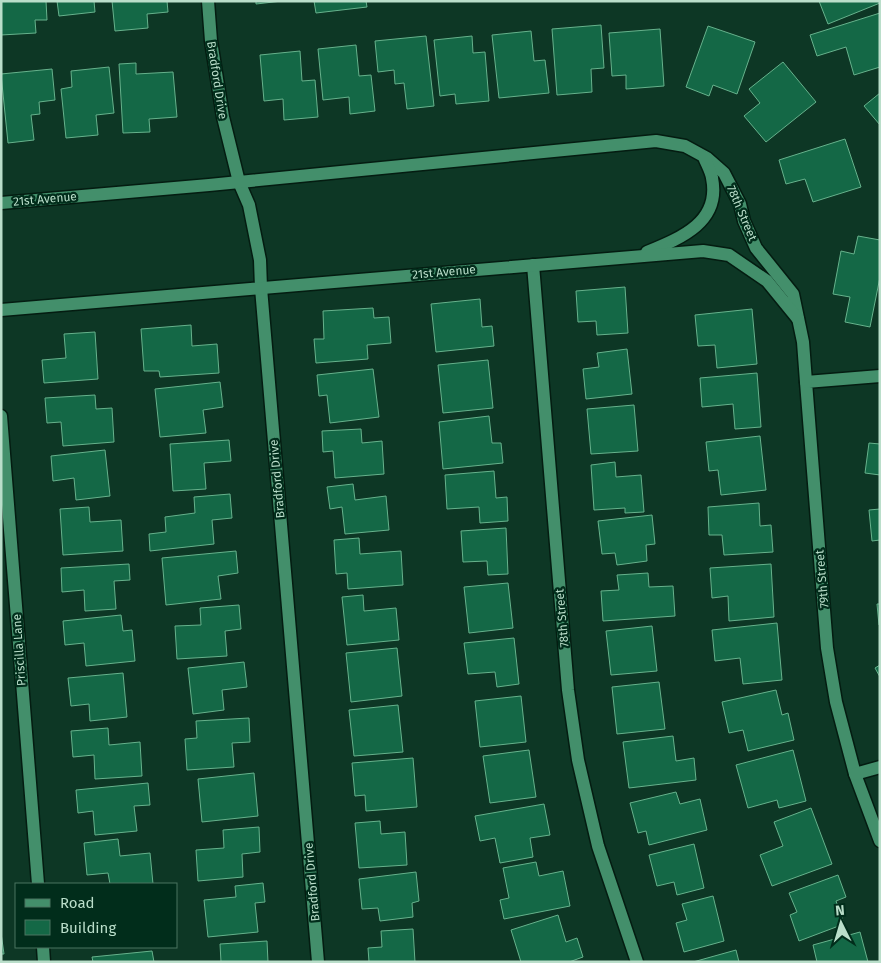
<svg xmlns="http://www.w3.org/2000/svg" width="881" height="963" viewBox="0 0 881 963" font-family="'Fira Sans',sans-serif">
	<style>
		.building { fill: #146846; stroke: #66b28c }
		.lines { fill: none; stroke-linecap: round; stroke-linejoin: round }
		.street-casing { stroke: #041c11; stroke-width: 15 }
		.secondary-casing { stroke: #041c11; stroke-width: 15 }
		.street { stroke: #438f6b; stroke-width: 12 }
		.secondary { stroke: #438f6b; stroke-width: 12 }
		.labels { text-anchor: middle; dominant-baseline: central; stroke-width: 4.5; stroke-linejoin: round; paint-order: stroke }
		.street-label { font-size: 12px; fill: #badeca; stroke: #012d1b }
	</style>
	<rect width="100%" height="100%" fill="#0d3725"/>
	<g class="building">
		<path d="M1,1H46L47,20H35L36,33L1,35Z"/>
		<path d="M57,1H94L95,12L59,16Z"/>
		<path d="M112,1H167L168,12L147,14L148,28L115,31Z"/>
		<path d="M256,1H282L256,4Z"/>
		<path d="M314,1H366L367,7L316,13Z"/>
		<path d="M819,1H880V3L828,24Z"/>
		<path d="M880,13V67L854,75L846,47L817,56L810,35Z"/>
		<path d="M601,25L604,68L591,69L592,92L557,95L552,29Z"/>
		<path d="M708,26L755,42L737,94L713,85L709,96L686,87Z"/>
		<path d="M660,29L664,86L626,89V75L612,76L609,33Z"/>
		<path d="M531,31L534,61L545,60L549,93L499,98L492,35Z"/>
		<path d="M426,36L434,106L407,109L404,83L395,84L394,70L378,72L375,41Z"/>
		<path d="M472,36L473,53L485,52L489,101L456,104L455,94L440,96L434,40Z"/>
		<path d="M356,45L359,76L371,75L375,111L350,114L349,97L323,100L318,49Z"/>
		<path d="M300,51L302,81L315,80L318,117L284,120L283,99L264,101L260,55Z"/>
		<path d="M783,62L816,102L766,142L744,116L760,103L749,89Z"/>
		<path d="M136,63V74L173,72L177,117L149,119L150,132L123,133L119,64Z"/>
		<path d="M109,67L114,113L96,115L98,135L66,138L61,89L72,87L71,71Z"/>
		<path d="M52,69L55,100L39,102L40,114L31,115L34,140L8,143L1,74Z"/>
		<path d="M880,93V125L864,106Z"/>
		<path d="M845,139L861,187L813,202L805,179L786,184L779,160Z"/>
		<path d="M858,236L880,240V277L870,327L845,322L850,297L833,294L841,251L854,254Z"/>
		<path d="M625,287L628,333L597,335L596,321L578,322L576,291Z"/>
		<path d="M480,299L482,327L492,326L494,346L436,352L431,304Z"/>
		<path d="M373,308L374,318L389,317L391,343L367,345L368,359L316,363L314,339H324L323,311Z"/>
		<path d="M752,309L757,364L717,368L715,345L698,346L695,315Z"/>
		<path d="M191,325L192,346L217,344L219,373L160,377L159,371H144L141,329Z"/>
		<path d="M95,332L98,379L44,383L42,360L66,358L64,334Z"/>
		<path d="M627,349L632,394L586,399L583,369L599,367L597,353Z"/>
		<path d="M488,360L493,408L443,413L438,365Z"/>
		<path d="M373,369L379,417L330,423L327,395L319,396L317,375Z"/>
		<path d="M757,373L761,427L735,429L733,404L702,407L700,378Z"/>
		<path d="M220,382L223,407L203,410L206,433L160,437L155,389Z"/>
		<path d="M95,395L96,409L112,408L114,442L63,446L61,422L47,423L45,398Z"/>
		<path d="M634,405L638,451L591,454L587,409Z"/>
		<path d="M489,416L492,443H501L503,463L443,469L439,422Z"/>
		<path d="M361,429L362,443L382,441L384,474L335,478L333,451L323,452L322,431Z"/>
		<path d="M760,436L766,490L721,495L718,470L709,471L706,442Z"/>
		<path d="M229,440L231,461L204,463L206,489L173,491L170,444Z"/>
		<path d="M869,443L880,444V475L865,473Z"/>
		<path d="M105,450L110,496L76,500L74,478L53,481L51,456Z"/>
		<path d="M615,462L616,477L641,475L644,512L625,513V508L594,510L591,465Z"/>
		<path d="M494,471L496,498L507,497L508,521L480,523L479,507L447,509L445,475Z"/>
		<path d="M353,484L355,500L386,496L389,530L345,534L342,507L330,509L327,487Z"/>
		<path d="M230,494L232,518L212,520L214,544L150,551L149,534L166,532L165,517L195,513L194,497Z"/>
		<path d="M759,503L760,526L771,525L773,552L724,555L722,535H709L708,507Z"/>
		<path d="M89,507L90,522L121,520L123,551L63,555L60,509Z"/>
		<path d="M880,509V540L872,541L869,510Z"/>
		<path d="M652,515L655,544L646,545L647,561L617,565L615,553L602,554L598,521Z"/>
		<path d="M506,528L508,574L488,575L487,561L463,562L461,531Z"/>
		<path d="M359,538L360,554L401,551L403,585L348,589L347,573L336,574L334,540Z"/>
		<path d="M236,551L238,573L218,576L221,599L166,605L162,558Z"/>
		<path d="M129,564L130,580L114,581L116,609L85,611L84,590L62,592L61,568Z"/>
		<path d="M771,564L774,617L729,621L728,596L712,598L710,568Z"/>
		<path d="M648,573L649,587L673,586L675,616L603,621L601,591L619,590L617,575Z"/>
		<path d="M508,583L513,628L469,633L464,587Z"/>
		<path d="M363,595L364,611L396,608L399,640L347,645L342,597Z"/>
		<path d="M877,604H880V625H879Z"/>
		<path d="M239,605L241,629L225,631L227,656L177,659L175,626L201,625L200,608Z"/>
		<path d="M121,615L123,631L132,630L135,661L86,666L84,643L65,645L63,621Z"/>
		<path d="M777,623L782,680L743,684L740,658L715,661L712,630Z"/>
		<path d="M652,626L657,671L611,675L606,631Z"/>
		<path d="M514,638L519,684L497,687L495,672L468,674L464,643Z"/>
		<path d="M397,648L402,696L351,702L346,653Z"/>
		<path d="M244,662L247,687L222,690L224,710L193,714L188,668Z"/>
		<path d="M880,665V677L875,668Z"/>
		<path d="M123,673L127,717L90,721L89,704L71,706L68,678Z"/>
		<path d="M659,682L665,729L617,734L612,687Z"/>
		<path d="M776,690L782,715L788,713L794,740L748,751L743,730L729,733L722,702Z"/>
		<path d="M521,696L526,742L480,747L475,701Z"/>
		<path d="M398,705L403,752L354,756L349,710Z"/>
		<path d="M249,718L250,742L232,743L234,767L187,770L185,739L197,738L196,721Z"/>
		<path d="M108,728L109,745L140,742L142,776L95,779L94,755L73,757L71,731Z"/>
		<path d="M673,736L676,761L694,758L696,780L629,788L623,742Z"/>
		<path d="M529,750L536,797L490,803L483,756Z"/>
		<path d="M793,750L806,801L779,808L777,800L748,808L736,765Z"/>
		<path d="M413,758L417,807L366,811L365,795L355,796L352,763Z"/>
		<path d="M254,773L258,816L202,822L198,779Z"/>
		<path d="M148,783L150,805L134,806L137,831L95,835L93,811L78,813L76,790Z"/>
		<path d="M676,792L680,804L700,799L707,830L649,845L646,831L638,833L630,803Z"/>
		<path d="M544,804L550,835L530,838L533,857L500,863L495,838L480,841L475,816Z"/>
		<path d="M811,808L832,864L772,886L760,855L783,846L774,822Z"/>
		<path d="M380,821L381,834L405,832L407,865L359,868L355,823Z"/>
		<path d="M259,827L260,852L242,854L243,877L198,881L196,850L224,848L223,830Z"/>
		<path d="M118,839L120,856L150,853L153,884H110L108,873L87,875L84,843Z"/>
		<path d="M694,844L704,888L677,895L674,882L657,886L649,855Z"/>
		<path d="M536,862L539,876L563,871L570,906L504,919L500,900L509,898L503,868Z"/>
		<path d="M416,872L419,901L412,903L413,917L380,921L378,908L362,909L359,879Z"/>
		<path d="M838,875L846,897L836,901L844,924L799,941L790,915L797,912L789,893Z"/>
		<path d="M263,883L265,902L255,903L258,932L208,937L204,900L236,897L235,886Z"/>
		<path d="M713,896L724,941L684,952L676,923L687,920L682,904Z"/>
		<path d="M558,915L566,942L577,938L583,957L569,962H521L511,930Z"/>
		<path d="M413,929L415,962H369L368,948L382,947L381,931Z"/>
		<path d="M860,932L868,962H817L813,945Z"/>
		<path d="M1,933L4,954H1Z"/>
		<path d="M267,941L268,962H221L220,944Z"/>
		<path d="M736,950L739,962H693Z"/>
		<path d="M152,951L154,962H93L92,957Z"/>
	</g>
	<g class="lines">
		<defs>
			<g id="street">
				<path d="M208,1L211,41L223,117L239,182L249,205L260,260L261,288L318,962"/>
				<path d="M533,265L568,690L578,760L598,846L637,962"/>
				<path d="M880,376L806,382L827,648L836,702L855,774L880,841"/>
				<path d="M1,416L38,884"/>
				<path d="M855,774L880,767"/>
				<path d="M43,947L44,962"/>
			</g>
			<g id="secondary">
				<path d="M1,203L209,185L656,141L685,146L707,158L724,173L740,204L744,221L756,248L793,294L803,342L806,382"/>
				<path d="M647,252C681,238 721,222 712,178C711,171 706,163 704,157"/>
				<path d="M1,310L703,251L729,255L767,281L798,319"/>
			</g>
		</defs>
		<use href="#street" class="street-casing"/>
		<use href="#secondary" class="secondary-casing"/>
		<use href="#street" class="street"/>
		<use href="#secondary" class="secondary"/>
	</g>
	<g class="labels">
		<g class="street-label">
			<text transform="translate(217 80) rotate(81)">Bradford Drive</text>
			<text transform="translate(45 199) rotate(-5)">21st Avenue</text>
			<text transform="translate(742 213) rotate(67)">78th Street</text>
			<text transform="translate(444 272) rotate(-5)">21st Avenue</text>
			<text transform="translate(277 479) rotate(-95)">Bradford Drive</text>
			<text transform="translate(822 579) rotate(-95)">79th Street</text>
			<text transform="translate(562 618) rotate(-95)">78th Street</text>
			<text transform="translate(19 650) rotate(-94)">Priscilla Lane</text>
			<text transform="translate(312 882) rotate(-95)">Bradford Drive</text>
		</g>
	</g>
	<rect width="881" height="963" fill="none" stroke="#badeca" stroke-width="5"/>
	<rect x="15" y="883" width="162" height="65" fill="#012d1b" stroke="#4b7461"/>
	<rect x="25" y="899" width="25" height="8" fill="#438f6b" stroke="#4b7461"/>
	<text x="60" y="908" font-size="15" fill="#badeca">Road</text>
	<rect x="25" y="920" width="25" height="15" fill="#146846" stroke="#4b7461"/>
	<text x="60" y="933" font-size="15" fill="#badeca">Building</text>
	<g transform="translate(841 923) rotate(355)" stroke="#012d1b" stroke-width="4" paint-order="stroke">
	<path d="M0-4L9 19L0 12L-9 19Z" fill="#badeca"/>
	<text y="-8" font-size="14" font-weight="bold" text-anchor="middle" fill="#badeca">N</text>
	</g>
</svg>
